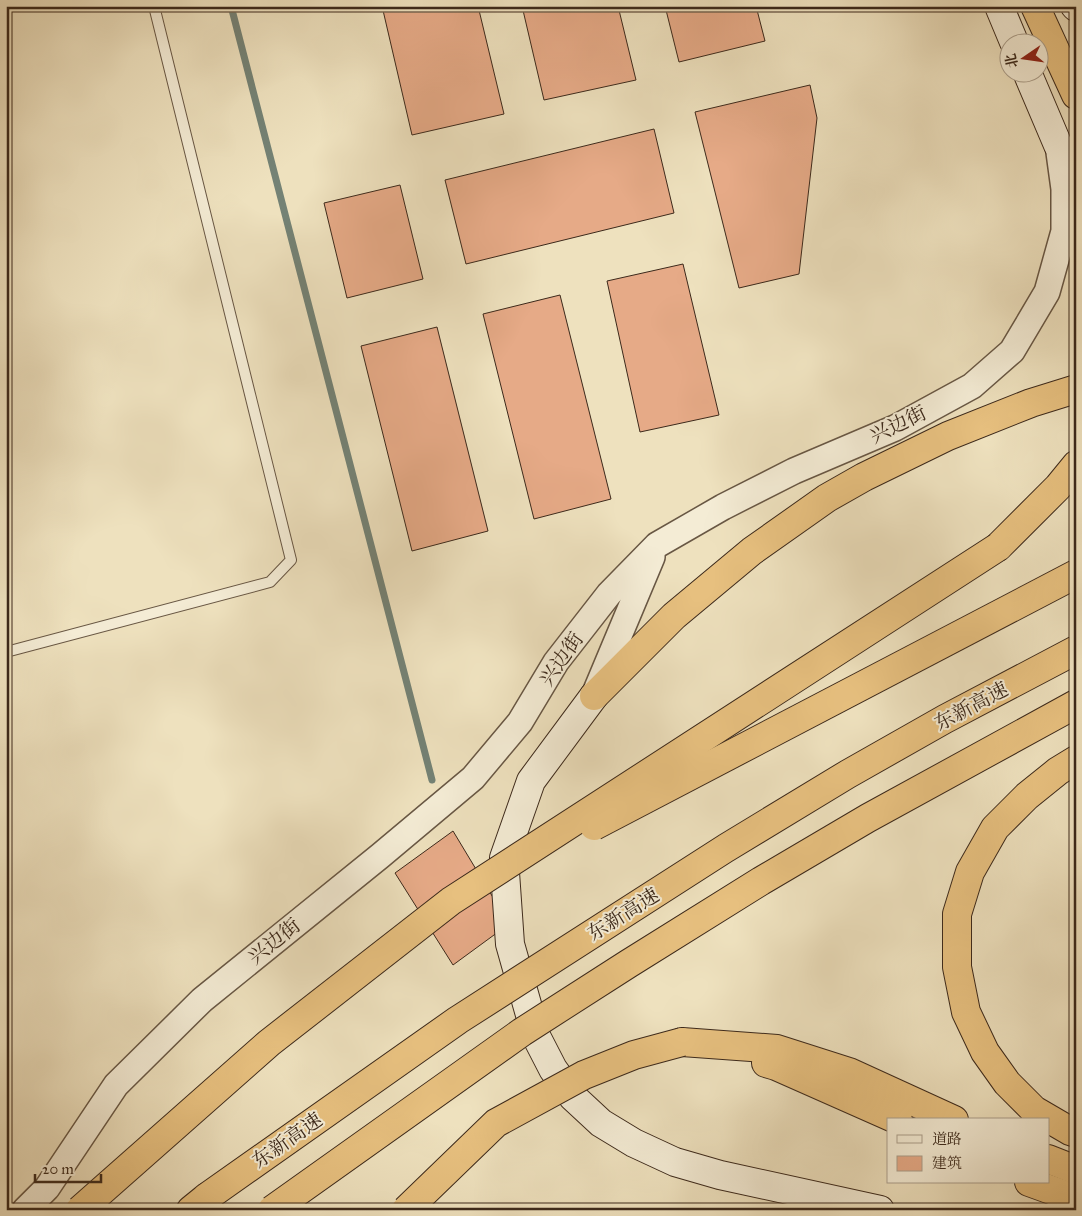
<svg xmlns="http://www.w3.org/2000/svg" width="1082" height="1216" viewBox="0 0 1082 1216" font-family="'IM FELL Great Primer','Noto Serif SC',serif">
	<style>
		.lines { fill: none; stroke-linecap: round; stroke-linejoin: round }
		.stream { stroke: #748275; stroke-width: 7 }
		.building { fill: #e6aa87; stroke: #3c291b }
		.service-casing { stroke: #685744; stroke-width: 12 }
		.tertiary-casing { stroke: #685744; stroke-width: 28 }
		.secondary-casing { stroke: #3c291b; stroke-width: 30 }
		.motorway-casing { stroke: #3c291b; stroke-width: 30 }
		.service { stroke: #f4ecd5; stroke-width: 10 }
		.tertiary { stroke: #f4ecd5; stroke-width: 25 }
		.secondary { stroke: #f4ecd5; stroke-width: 28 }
		.motorway { stroke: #e7c07f; stroke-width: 28 }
		.motorway-bridge-casing { stroke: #3c291b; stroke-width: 30; stroke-linecap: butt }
		.motorway-bridge { stroke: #e7c07f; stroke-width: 28 }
		.labels { text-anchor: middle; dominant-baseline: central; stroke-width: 4; stroke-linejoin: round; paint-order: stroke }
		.street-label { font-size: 20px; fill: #3c291b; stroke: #f4ecd5 }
	</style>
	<rect width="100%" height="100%" fill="#eee1be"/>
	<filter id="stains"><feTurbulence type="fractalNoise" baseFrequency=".004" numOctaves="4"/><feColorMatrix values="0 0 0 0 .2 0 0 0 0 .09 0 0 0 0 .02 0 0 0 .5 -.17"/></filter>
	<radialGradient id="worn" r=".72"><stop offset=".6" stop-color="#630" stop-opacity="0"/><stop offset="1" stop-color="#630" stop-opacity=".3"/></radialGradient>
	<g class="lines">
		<path class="stream" d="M231,6L432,780"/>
	</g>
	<g class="building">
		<path d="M382,6H478L504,114L412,135Z"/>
		<path d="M522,6H618L636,80L544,100Z"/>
		<path d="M665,6H756L765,41L679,62Z"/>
		<path d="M810,85L817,118L799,274L739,288L695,112Z"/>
		<path d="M654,129L674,213L466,264L445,180Z"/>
		<path d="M400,185L423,279L347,298L324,203Z"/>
		<path d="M683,264L719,415L640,432L607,281Z"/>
		<path d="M560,295L611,499L534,519L483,314Z"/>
		<path d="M437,327L488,531L412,551L361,346Z"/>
		<path d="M453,831L509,924L453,965L395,873Z"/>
	</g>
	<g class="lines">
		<defs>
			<path id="service" d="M6,652L270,582L291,560L154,6"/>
			<g id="tertiary">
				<path d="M595,693L652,557"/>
				<path d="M25,1210L47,1188L116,1085L202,1000L380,856L473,778L520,722L556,662L609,594L657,545L723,507L794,471L895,428L972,386L1012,351L1047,292L1064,231V189L1058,145"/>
			</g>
			<g id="secondary">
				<path d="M999,6L1014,42"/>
				<path d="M1075,6L1076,7"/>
				<path d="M1027,72L1058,145"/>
				<path d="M594,696L531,781L504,858L510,944L536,1036L553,1069L573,1097L601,1123L634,1143L675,1162L720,1175L880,1210"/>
			</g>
			<g id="motorway">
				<path d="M1035,6L1076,95"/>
				<path d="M998,547L1058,487L1076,465"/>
				<path d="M594,696L674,616L752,551L827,498L864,477L948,436L1031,403L1076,389"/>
				<path d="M1076,760L1058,771L1027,796L995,828L970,872L957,914V967L966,1012L985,1052L1007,1083L1034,1110L1070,1131L1076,1133"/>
				<path d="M682,1042L777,1049L849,1072L954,1120"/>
				<path d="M766,1063L776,1066L898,1120"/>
				<path d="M1048,1159L1076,1170"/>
				<path d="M1029,1182L1076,1199"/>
				<path d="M191,1210L207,1197"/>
			</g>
		</defs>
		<use href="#service" class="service-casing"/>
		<use href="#tertiary" class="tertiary-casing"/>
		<use href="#secondary" class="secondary-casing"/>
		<use href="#motorway" class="motorway-casing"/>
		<use href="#service" class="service"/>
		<use href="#tertiary" class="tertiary"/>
		<use href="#secondary" class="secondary"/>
		<use href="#motorway" class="motorway"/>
		<defs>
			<g id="motorway-bridge">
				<path d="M594,826L1076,574"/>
				<path d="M207,1197L458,1020L726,848L848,774L945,719L1076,650"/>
				<path d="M80,1210L269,1043L451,901L998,547"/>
				<path d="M272,1210L522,1032L628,964L761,881L868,818L1076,704"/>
				<path d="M406,1210L496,1123L584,1075L634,1055L682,1042"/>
			</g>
		</defs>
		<use href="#motorway-bridge" class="motorway-bridge-casing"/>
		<use href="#motorway-bridge" class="motorway-bridge"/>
	</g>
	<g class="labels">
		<g class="street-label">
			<text transform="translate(898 424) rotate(-26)">兴边街</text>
			<text transform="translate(561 659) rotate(-55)">兴边街</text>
			<text transform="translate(971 706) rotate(-28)">东新高速</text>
			<text transform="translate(623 914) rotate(-32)">东新高速</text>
			<text transform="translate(274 941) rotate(-39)">兴边街</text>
			<text transform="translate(287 1140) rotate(-35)">东新高速</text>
		</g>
	</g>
	<rect width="1082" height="1216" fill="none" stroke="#eee1be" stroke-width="25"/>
	<rect x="8" y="8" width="1067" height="1201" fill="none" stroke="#3c291b" stroke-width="2.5"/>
	<rect x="12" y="12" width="1057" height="1191" fill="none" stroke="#3c291b"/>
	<rect x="887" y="1118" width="162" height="65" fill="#f4ecd5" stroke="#aa9e8b"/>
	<rect x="897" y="1135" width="25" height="8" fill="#f4ecd5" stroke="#aa9e8b"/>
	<text x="932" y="1144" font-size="15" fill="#3c291b">道路</text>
	<rect x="897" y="1156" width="25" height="15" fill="#e6aa87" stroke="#aa9e8b"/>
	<text x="932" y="1168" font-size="15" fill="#3c291b">建筑</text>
	<g transform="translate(1024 58) rotate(257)"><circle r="24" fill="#f4ecd5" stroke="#aa9e8b"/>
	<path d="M0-4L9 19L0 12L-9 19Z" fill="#8f2418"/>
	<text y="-8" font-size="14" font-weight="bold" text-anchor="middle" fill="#3c291b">北</text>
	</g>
	<path d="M35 1174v8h66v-8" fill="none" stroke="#3c291b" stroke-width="2.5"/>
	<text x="42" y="1174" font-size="15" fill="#3c291b" stroke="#f4ecd5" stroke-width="4" paint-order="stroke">20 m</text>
	<rect width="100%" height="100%" filter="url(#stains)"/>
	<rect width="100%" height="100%" fill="url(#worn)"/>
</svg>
